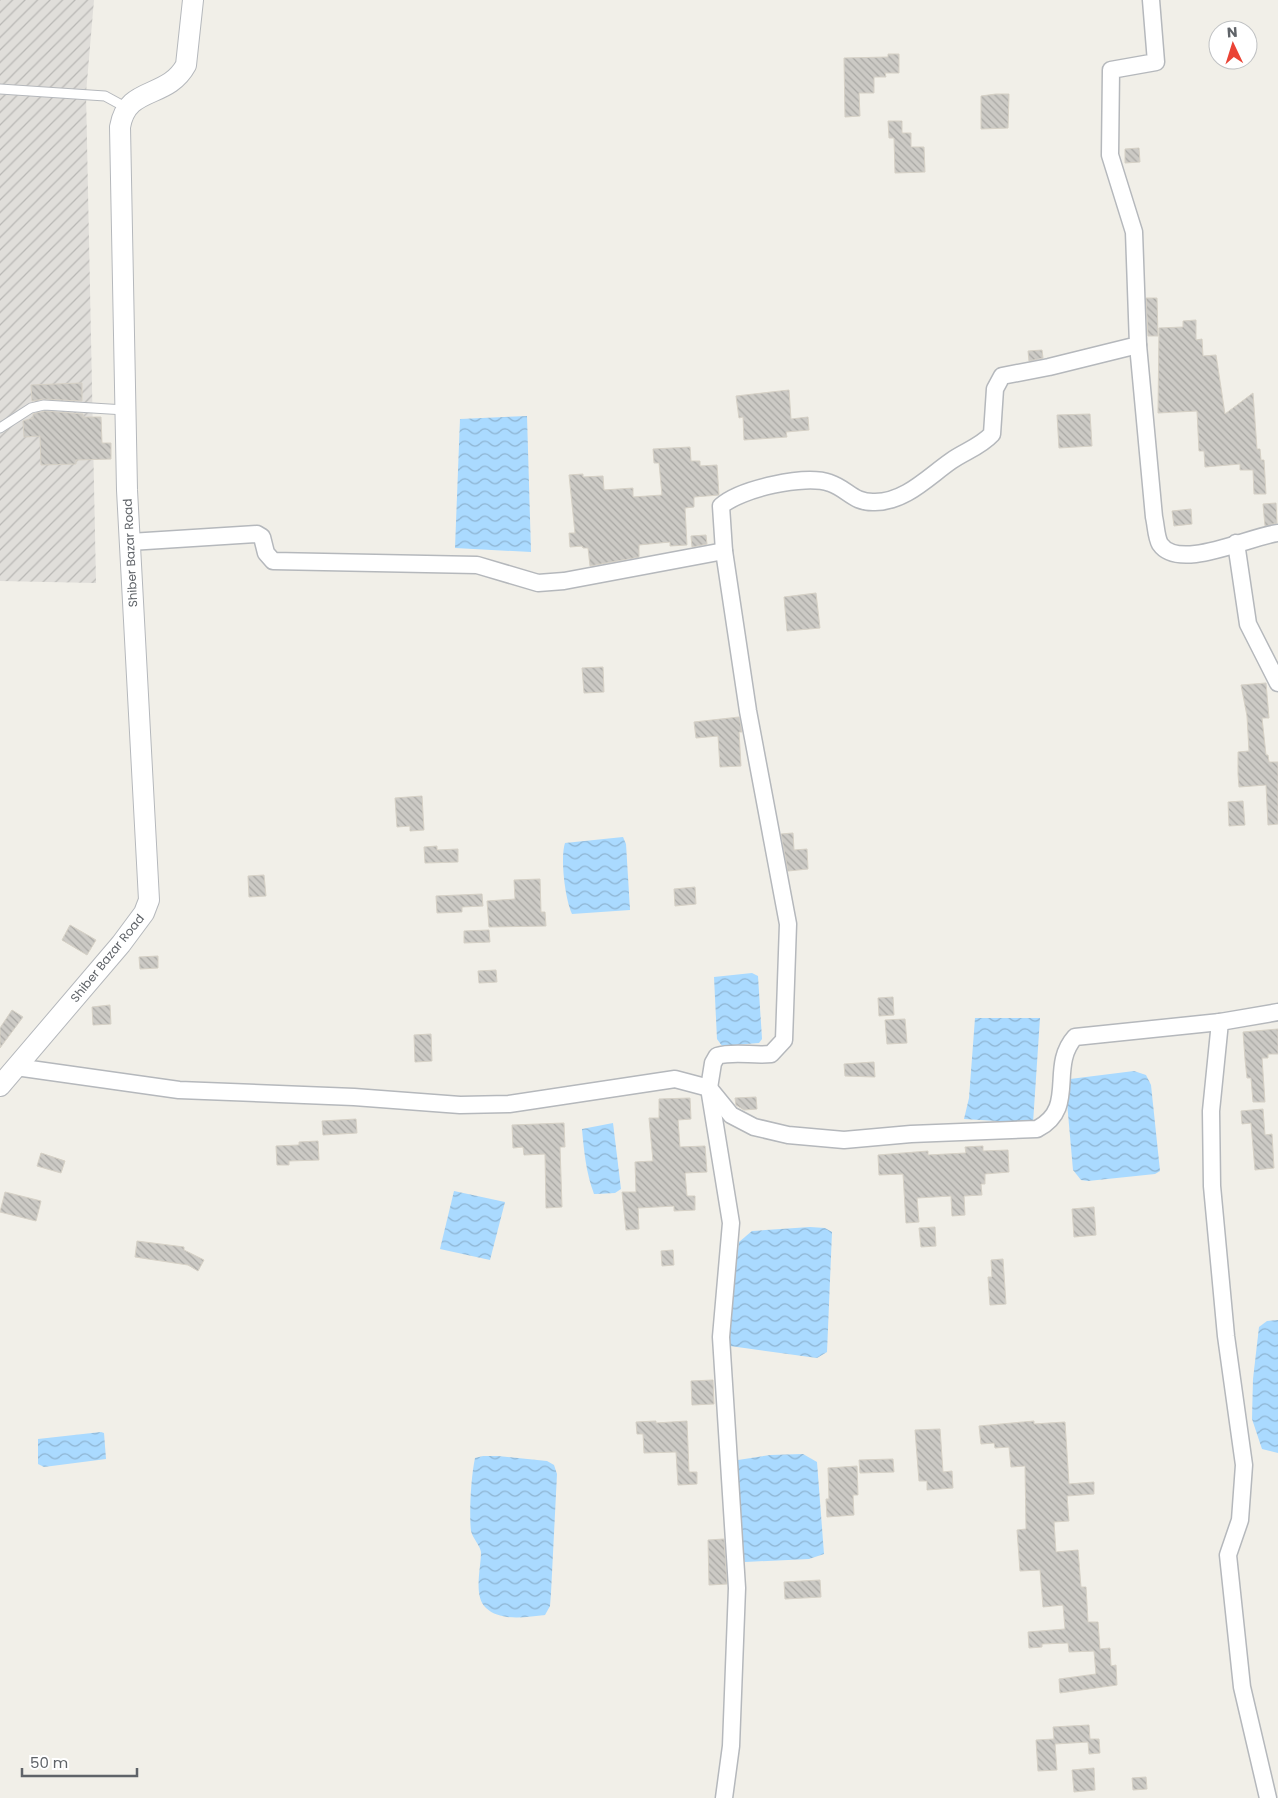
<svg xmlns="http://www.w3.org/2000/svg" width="1278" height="1798" viewBox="0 0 1278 1798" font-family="Poppins,sans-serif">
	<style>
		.industrial { fill: url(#industrial-furrows) }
		.water { fill: url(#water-waves) }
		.building { fill: url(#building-back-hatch); stroke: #d6d1c6 }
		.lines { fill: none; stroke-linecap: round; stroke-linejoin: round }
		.service-casing { stroke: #b5b8bc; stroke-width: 11 }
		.minor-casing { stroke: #b5b8bc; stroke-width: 19 }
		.tertiary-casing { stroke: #b5b8bc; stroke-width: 22 }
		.service { stroke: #fff; stroke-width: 9 }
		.minor { stroke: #fff; stroke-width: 16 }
		.tertiary { stroke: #fff; stroke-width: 20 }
		.labels { text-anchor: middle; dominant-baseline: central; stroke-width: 4.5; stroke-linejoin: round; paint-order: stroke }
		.street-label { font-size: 12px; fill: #5f6368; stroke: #fff }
	</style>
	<defs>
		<pattern id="industrial-furrows" width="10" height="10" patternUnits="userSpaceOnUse" patternTransform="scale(1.25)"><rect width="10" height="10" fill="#e0deda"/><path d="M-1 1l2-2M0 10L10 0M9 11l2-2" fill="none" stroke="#b9b8b5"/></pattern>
		<pattern id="water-waves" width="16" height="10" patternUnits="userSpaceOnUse" patternTransform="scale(1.25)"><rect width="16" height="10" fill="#aadaff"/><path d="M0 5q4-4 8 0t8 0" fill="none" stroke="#8eb4d2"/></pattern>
		<pattern id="building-back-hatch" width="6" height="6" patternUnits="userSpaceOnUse" patternTransform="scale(1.25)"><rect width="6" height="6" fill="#cccac5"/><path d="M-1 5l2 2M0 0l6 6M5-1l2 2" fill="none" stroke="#a9a8a4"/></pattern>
	</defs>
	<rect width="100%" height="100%" fill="#f1efe8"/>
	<path class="industrial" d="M0,0H94L86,93L96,583L0,581Z"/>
	<g class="water">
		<path d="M527,416L531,552L455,548L460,419Z"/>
		<path d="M623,837L626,844L630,910L572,914C565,899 560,858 565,843Z"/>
		<path d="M752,973L758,976L762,1039L759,1043L722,1046L717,1039L714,977Z"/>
		<path d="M975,1018H1040L1033,1123L964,1119L969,1098Z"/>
		<path d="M1134,1071L1146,1075L1151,1085L1160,1171L1155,1174L1088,1181L1081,1180L1073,1170L1066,1091L1070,1079Z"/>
		<path d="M613,1123L621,1189L615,1193L596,1194H594C586,1173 584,1151 582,1129Z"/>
		<path d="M454,1191L505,1202L490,1260L440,1249Z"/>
		<path d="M810,1227L825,1228L832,1232L827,1352L817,1358L730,1346L728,1334L739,1242L752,1231Z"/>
		<path d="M1278,1320V1453L1262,1449L1252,1419L1253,1379L1259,1327L1267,1321Z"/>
		<path d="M101,1432L104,1433L106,1459L44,1467L38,1464V1439Z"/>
		<path d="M803,1454L817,1462L824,1554L809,1559L745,1562L742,1556L735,1466L738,1460L770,1455Z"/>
		<path d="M483,1456H498L547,1461L554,1465L557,1474L551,1593L550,1606L545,1615C527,1617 501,1622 486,1608C473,1596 481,1568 481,1552C480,1545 473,1539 471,1531C469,1514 471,1476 475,1458Z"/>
	</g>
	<g class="building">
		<path d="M888,54H899V73H885L886,77H874V93H859L860,116L845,117L844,58L888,57Z"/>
		<path d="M996,94H1009L1008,128L981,129V96Z"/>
		<path d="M888,121H902V133H911V147H924L925,172L895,173L894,138H889Z"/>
		<path d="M1139,148L1140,162L1125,163V149Z"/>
		<path d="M1146,298H1157L1158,336H1148Z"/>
		<path d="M1196,320V340L1202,339L1203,356L1216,355L1225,414L1253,393L1257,449H1260L1261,460H1264L1266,494H1254L1253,470H1240V464L1205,467L1204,451H1199L1197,411L1158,413L1159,328L1183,327V321Z"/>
		<path d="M1042,350L1043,358L1029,361L1028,351Z"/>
		<path d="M82,383V401L44,399L32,401L31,385Z"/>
		<path d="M789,390L791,419L808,417L809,430L786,432L787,437L744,440L743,417L739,418L736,396Z"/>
		<path d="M45,411L83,414V417H101L102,443H111V459L76,460V464L41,465L40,436L24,437L23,421L33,418V414Z"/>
		<path d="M1090,414L1092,446L1059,448L1057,415Z"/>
		<path d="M690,447L691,461H700V466L717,465L719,495L694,497V507L685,508L687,545L670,546V542L639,545V557L590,566L588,548H583L582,546L570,547L569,533H575L569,475L583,474V477L603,476L604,490L633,488V497L662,495L659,463H654L653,449Z"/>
		<path d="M1276,503L1277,523L1265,526L1263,504Z"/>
		<path d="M1191,509L1192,524L1174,526L1172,511Z"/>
		<path d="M706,535L707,544L692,547L691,536Z"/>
		<path d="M816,593L820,628L787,631L784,597Z"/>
		<path d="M603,667L604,692L584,693L582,668Z"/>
		<path d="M1266,683L1269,718H1262L1266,755H1268L1269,762H1278V824L1268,825L1266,785L1239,787L1238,774V752L1249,751L1247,716L1241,685Z"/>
		<path d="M739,717L742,732H739L741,766L720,767L718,736L696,738L694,722Z"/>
		<path d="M422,796L424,830L410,831V826L397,827L395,798Z"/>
		<path d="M1243,801L1245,825L1229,826L1228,802Z"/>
		<path d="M793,833L794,850L807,849L808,869L788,871L781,834Z"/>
		<path d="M437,846V850L458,849V862L425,863L424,847Z"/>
		<path d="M264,875L266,896L249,897L248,876Z"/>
		<path d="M540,879L541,912H545L546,926L489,927L487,901L515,899L514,880Z"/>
		<path d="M695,887L696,904L675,906L674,889Z"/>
		<path d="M482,894L483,906L462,907V912L437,913L436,896Z"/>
		<path d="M70,925L96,940L87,955L62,940Z"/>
		<path d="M489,930L490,942L464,943V931Z"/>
		<path d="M158,956V968L140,969L139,957Z"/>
		<path d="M496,970L497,982L479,983L478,971Z"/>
		<path d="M893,997L894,1015L879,1016L878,998Z"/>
		<path d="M110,1005L111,1024L93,1025L92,1007Z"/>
		<path d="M12,1010L23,1017L0,1048V1028Z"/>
		<path d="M905,1019L907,1043L887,1044L885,1020Z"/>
		<path d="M1278,1029V1054H1268V1058H1262L1265,1102H1253L1251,1078H1247L1245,1059L1243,1032Z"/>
		<path d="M431,1034L432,1061L415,1062L414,1035Z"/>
		<path d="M874,1062L875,1077L845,1076L844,1064Z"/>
		<path d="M756,1097L757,1109L744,1110L736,1105L735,1098Z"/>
		<path d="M690,1098L691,1119L678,1120L680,1147L705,1146L707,1172L685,1173L687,1196H695V1210L674,1211V1206L638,1208L639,1229L626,1230L622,1192H636L635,1162L653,1161L649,1118H659V1099Z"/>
		<path d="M1263,1109L1265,1135L1272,1134L1274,1168L1255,1170L1251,1123L1242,1124L1241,1111Z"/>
		<path d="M356,1119L357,1133L323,1135L322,1121Z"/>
		<path d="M564,1123L565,1147H560L562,1207L546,1208L545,1154L524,1155L523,1147L513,1148L512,1125Z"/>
		<path d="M318,1141L319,1160L289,1161V1165H277L276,1146L299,1145V1142Z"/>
		<path d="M983,1146V1151L1008,1150L1009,1172L985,1174V1184H981L982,1195L964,1196L965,1215L952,1216L951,1196L917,1198L919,1222L906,1223L903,1174L879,1175L878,1155L928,1151V1155L966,1153L965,1147Z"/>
		<path d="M41,1153L65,1161L61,1173L37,1166Z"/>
		<path d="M5,1192L41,1201L36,1221L0,1212Z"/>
		<path d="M1094,1207L1096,1235L1074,1237L1072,1209Z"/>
		<path d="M935,1227L936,1246L921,1247L919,1228Z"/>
		<path d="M137,1241L184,1247V1250L204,1260L198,1271L188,1265L135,1257Z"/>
		<path d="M673,1250L674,1265L662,1266L661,1251Z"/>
		<path d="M1003,1259L1006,1304L990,1305L988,1277H992L991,1260Z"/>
		<path d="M713,1380L714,1404L692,1405L691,1381Z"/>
		<path d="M656,1421V1423L687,1421L689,1472H697V1484L678,1485L676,1452L644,1453L643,1434H637L636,1422Z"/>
		<path d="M1034,1421V1424L1065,1422L1069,1484L1094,1482V1494L1067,1496L1069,1521L1054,1522L1056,1552L1078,1550L1081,1587H1086L1088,1622H1098L1100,1649L1110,1648L1111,1666L1116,1665L1117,1685L1060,1693L1059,1679L1096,1674L1094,1651L1069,1652L1068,1643L1042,1644V1647L1029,1648L1028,1632L1065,1629L1063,1605L1043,1607L1040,1570L1020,1571L1017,1530L1026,1529L1025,1466L1011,1467L1009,1447L995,1448L994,1443L981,1444L979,1426Z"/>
		<path d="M940,1429L943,1472L952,1471L953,1488L927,1490V1481H919L915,1430Z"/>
		<path d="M893,1459L894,1472L860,1473L859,1460Z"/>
		<path d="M857,1466L858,1495H853L854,1515L827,1517L826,1499H829L828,1468Z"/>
		<path d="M724,1539L727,1584L709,1585L708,1540Z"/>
		<path d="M820,1580L821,1597L785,1599L784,1582Z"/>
		<path d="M1089,1725L1090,1739H1099L1100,1753L1089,1754L1088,1742L1055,1744L1057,1770L1038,1771L1036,1740L1054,1739L1053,1727Z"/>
		<path d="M1094,1768L1095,1790L1074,1792L1072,1770Z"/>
		<path d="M1146,1777L1147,1789L1133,1790L1132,1778Z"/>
	</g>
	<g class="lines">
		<defs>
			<g id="service">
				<path d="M0,89L105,96L127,108"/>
				<path d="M0,428L31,408L44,405L125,410"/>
			</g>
			<g id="minor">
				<path d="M1138,345L1154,517C1156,525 1156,537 1160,544C1179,572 1250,536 1278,533"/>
				<path d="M130,542L257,534L262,537L266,553L273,561L477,565L538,583L564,581L724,551"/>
				<path d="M1236,543L1248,624L1278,683"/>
				<path d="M16,1067L179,1090L354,1097L460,1105L509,1104L675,1079L709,1088L731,1115L754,1127L788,1135L844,1140L911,1134L1037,1129C1078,1108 1048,1067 1075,1037L1220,1022"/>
				<path d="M724,1798L731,1746L737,1588L721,1337L731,1223L709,1088L713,1063L717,1056C734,1051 753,1056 771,1054L784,1040L788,924L748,711L724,551L721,506C740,489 805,474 830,483C848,489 853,503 875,502C905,502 928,477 951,461C965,451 980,447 992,434L995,389L1002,376L1049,367L1138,345L1134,232L1110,155L1111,70L1156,62L1151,0"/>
				<path d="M1268,1798L1242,1687L1228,1555L1240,1520L1244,1465L1226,1336L1212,1186L1211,1111L1220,1022L1278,1012"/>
			</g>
			<path id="tertiary" d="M0,1086L121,944L144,913L149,900L127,490L120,127C127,85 167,100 186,65L193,0"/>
		</defs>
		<use href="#service" class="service-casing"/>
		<use href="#minor" class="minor-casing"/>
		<use href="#tertiary" class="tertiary-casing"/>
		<use href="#service" class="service"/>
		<use href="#minor" class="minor"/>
		<use href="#tertiary" class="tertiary"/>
	</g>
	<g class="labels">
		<g class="street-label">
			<text transform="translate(130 553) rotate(-93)">Shiber Bazar Road</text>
			<text transform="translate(107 958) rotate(-51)">Shiber Bazar Road</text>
		</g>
	</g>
	<g transform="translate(1233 45) rotate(356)"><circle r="24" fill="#ffffff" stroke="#bfc1c3"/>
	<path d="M0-4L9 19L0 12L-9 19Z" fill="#ea4335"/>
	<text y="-8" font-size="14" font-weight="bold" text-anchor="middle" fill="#5f6368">N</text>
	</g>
	<path d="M22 1768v8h115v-8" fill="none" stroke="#5f6368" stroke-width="2.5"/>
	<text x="30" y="1768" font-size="15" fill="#5f6368" stroke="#ffffff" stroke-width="4" paint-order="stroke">50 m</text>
</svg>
